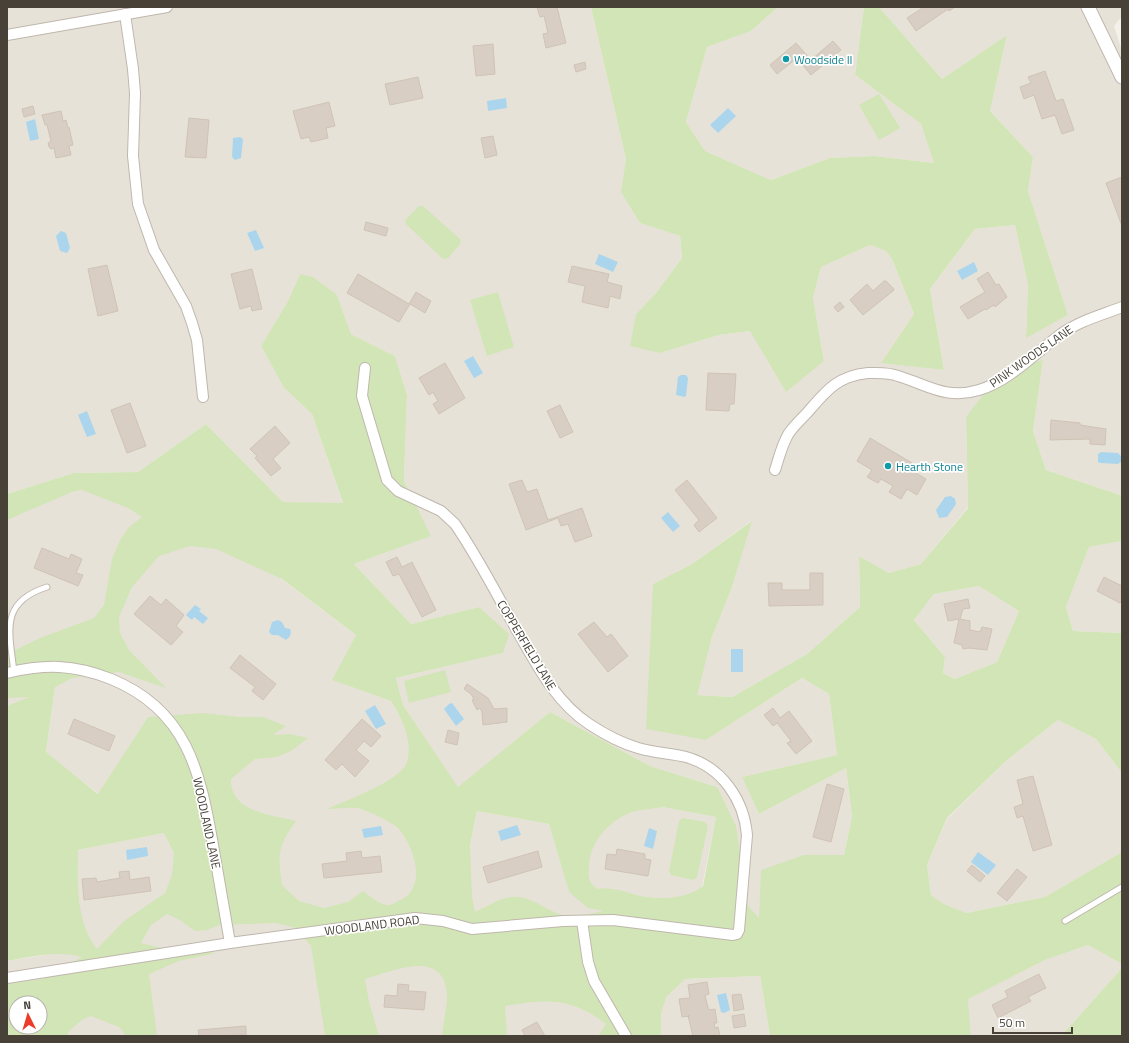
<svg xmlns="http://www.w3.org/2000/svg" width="1129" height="1043" viewBox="0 0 1129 1043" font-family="'Titillium Web',sans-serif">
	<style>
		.residential { fill: #e7e2d8; fill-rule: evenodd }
		.green { fill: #d2e5b6; fill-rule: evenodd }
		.water { fill: #abd5ec }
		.building { fill: #d8cec3; stroke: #cfc3b4 }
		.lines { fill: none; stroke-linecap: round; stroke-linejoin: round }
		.service-casing { stroke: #bfb7ad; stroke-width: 7 }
		.minor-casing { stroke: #bfb7ad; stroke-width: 12 }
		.tertiary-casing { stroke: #bfb7ad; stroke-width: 15 }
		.service { stroke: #fff; stroke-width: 5 }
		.minor { stroke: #fff; stroke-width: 10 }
		.tertiary { stroke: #fff; stroke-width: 13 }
		.culture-dot { fill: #0f9aa8; stroke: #fff; stroke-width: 1.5 }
		.labels { text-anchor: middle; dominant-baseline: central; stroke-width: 3.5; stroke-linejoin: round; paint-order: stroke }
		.culture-label { font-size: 12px; fill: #0d838f; stroke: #fff; text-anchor: start }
		.street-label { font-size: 12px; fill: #474138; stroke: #fff }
	</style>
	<rect width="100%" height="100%" fill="#f4f0ea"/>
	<g class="residential">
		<path d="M7,7H591L626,159L622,192L640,223L680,236L682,258L656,293L636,314L660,353L719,335L750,331L824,361L813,298L821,267L870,245L886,251L892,259L914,314L882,362L944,370L930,289L975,229L1015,225L1028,285L1026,337L1068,315L1028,191L1033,157L990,111L1007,35L942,79L879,7H1122V16L1114,26L1122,51V494L1120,495L1046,470L1033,431L1043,360L966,417L968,507L921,564L889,573L859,556L860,607L807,654L732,697L696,695L712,637L731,590L751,521L692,564L653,584L706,740L802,678L829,694L837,755L742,777L759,814L846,768L852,816L844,855H804L759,918L653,990L686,979L760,976L770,1036H7V961L78,950V850L164,833L148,718L99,794L46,753L55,687L7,706V505L82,490L150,497L260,563L356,635L333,680L391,701L447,798L460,899L477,811L549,824L569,891L585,828L636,805L662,807L716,817L695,922L728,924L717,787L650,766L550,712L458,788L403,705L396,678L503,653L479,607L411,624L354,564L430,536L404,481L407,395L395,356L351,334L337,295L300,274L288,301L261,346L284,388L312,414L343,504L283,502L206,424L138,472L74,473L7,494ZM16,1003H40V1027H16Z"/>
		<path d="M778,7H864L855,75L921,124L935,163L874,156L830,158L771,180L705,151L686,122L707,47L751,31Z"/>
		<path d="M1122,541V633L1073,631L1066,607L1089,547Z"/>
		<path d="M979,586L1019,611L997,662L955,679L943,673L945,657L914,620L934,594Z"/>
		<path d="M1058,720L1096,739L1122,773V852L1045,897L966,913L942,903L931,895L927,865L947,819L1006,761Z"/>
		<path d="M1088,945L1122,964V968L1061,1036H971L967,999L1045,960Z"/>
	</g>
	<g class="green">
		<path d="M591,7H778L751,31L707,47L686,122L705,151L771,180L830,158L874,156L934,163L921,124L855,75L864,7H879L942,79L1007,35L990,111L1033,157L1028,191L1068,315L1026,338L1028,285L1015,225L975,229L930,289L944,370L881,363L914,314L892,259L886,251L870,245L821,267L813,298L824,361L786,392L750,331L719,335L660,353L630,346L636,314L656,293L682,258L680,236L640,223L621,192L626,159Z"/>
		<path d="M879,94L900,128L879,140L859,105Z"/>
		<path d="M419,206H423L460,239L461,243L448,258L443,259L406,224L405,220Z"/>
		<path d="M300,274L313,277L337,295L351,334L395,356L407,395L404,481L431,536L354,564L411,624L479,607L509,634L503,653L396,678L403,705L458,787L550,712L650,766L717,787L736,826L748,906L759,918L761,870L804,855H844L852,816L846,768L759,814L742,777L837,755L829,694L802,678L706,740L646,729L653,584L692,564L752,521L731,590L712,637L697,695L732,697L807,654L860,607L859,556L889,573L921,564L968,508L966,417L1001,371L1043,360L1033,431L1046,470L1120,495L1122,494V541L1089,547L1066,607L1073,631L1122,633V773L1096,739L1058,720L1006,761L947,818L927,865L931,895L942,903L966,913L1045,897L1122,852V964L1088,945L1045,960L968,999L971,1036H770L760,976L685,979L666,997L661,1014V1036H598L606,1024C571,997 546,999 505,1006L507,1036H442C443,1023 447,1009 447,996C445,947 393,971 365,979L369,1002L379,1036H325L311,946L296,928L276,923L220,925L207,930L195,931L180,920L167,914L151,925L141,943L161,948L216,953L179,961L149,974L157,1036H126L119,1027L91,1016L82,1020L68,1032V1036H7V984L43,979L82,957C58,950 31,957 7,961V706L29,697L7,698V654L40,638L94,618L104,605L112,559L120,540L129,527L142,517L128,508L82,490L72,492L7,520V494L74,473L138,472L206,424L283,502L343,503L312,414L284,388L261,346L288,301ZM190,546L216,549L282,579L356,635L332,680L391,701C402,719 413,740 407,762C402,780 344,802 326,809C336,809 347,807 357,808C365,809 392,822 398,828C414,846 429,889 398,901C395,903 390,906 387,905C378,904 370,896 363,891L348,902L324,908L299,901L282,885C278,853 277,848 296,821C272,815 230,812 231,779L255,759L277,757L291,751L308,738L290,734L273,735L286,726L263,717H240L203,713L148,717L98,794L46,752L55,687L72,678L119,672L166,688L129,650L120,633L119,617L132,587L159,556ZM979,586L1019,611L997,662L955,679L943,673L945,657L914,620L934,594ZM662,807L716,817L703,886C687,899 660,900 640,896C624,892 615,887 598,889C588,883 588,876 589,865C591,840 609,821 632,812C641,809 653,809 662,807ZM477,811L549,824L569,892L588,908L603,911C593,913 576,918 566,916C546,912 532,895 512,897C498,898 487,907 475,912L472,897L470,846ZM164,833L174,853L172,875L165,893L124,921L97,949C75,920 78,884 78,850ZM16,1003H40V1027H16Z"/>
		<path d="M498,292L514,347L487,356L470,300Z"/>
		<path d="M445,670L451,692L409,703L404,681Z"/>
		<path d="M683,818L705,822L708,826L697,877L693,880L671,875L669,871L679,821Z"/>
		<path d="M1122,968V1036H1061Z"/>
	</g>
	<g class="water">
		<path d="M506,98L507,108L488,111L487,101Z"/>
		<path d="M728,108L736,116L718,133L710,125Z"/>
		<path d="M35,119L39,139L30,141L26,122Z"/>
		<path d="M240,137L243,139L241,158L235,160L232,157L233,138Z"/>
		<path d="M256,230L264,248L255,251L247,233Z"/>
		<path d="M61,231L66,233L70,248L67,253L60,251L56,236Z"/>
		<path d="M599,254L618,262L613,272L595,264Z"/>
		<path d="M974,262L978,271L962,280L957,271Z"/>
		<path d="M473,356L483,373L474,378L464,361Z"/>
		<path d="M681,375H686L688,378L686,396L684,397L676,395L678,377Z"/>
		<path d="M87,411L96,434L87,437L78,415Z"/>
		<path d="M1101,452L1118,453L1122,457V461L1118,464L1100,463L1098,462V454Z"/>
		<path d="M951,496L955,499L956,504L947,517L939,518L936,510L945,497Z"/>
		<path d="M668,512L680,526L673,532L661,518Z"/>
		<path d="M195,605L201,609L199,611L208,618L203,624L194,617L192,620L186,615Z"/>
		<path d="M278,620L282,622L285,628L290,629C292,634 290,637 286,640L278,635H272L269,632L272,622Z"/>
		<rect x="731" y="649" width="12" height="23"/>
		<path d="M452,703L464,719L456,726L444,709L449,704Z"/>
		<path d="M375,705L386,724L376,729L365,711Z"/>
		<path d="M517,825L521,835L501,841L498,831Z"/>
		<path d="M381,826L383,835L364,838L362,829Z"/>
		<path d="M649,828L657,831L653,849L644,846Z"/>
		<path d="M147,847L148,856L127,860L126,850Z"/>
		<path d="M978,852L996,865L988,875L971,862Z"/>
		<path d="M726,993L730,1010L724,1013L721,1012L717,995Z"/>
	</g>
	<g class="building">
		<path d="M537,7H557L566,43L546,48L543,34L548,33L544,16L540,17Z"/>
		<path d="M924,7H955L949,11L948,9L916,31L907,18Z"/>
		<path d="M833,41L841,50L811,75L797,58L777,74L770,65L796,43L811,60Z"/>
		<path d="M493,44L495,74L476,76L473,46Z"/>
		<path d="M585,62L586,69L576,72L574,65Z"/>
		<path d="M1045,71L1056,101L1063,99L1074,130L1062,134L1055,115L1042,119L1034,95L1024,99L1020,87L1031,83L1028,77Z"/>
		<path d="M418,77L423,98L390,105L385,84Z"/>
		<path d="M329,102L335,126L326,128L328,138L311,142L309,137L301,139L293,111Z"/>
		<path d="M33,106L35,114L24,117L22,109Z"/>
		<path d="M61,111L63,121L66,120L68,128L69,127L73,145L69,146L71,155L56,158L54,148L51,149L49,147L48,143L51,141L47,125H45L42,115Z"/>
		<path d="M189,118L209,120L206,158L185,157Z"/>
		<path d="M493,136L497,155L485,158L481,138Z"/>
		<path d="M1122,177V226L1106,183Z"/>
		<path d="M366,222L388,228L386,236L364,230Z"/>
		<path d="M107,265L118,311L98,316L88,269Z"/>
		<path d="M572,266L609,274L607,282L622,286L620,299L610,296L608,308L582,302L585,286L568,282Z"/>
		<path d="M252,269L262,309L252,311L251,306L240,309L231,274Z"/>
		<path d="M988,272L996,285L999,284L1007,297L995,307L994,305L986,310L985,309L968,319L960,307L985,292L977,279Z"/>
		<path d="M358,274L409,304L416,292L431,301L425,313L410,304L399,322L347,293Z"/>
		<path d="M884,281H886L894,289L893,291L863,315L850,300L867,284L873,291Z"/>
		<path d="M840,302L844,307L838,312L834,307Z"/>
		<path d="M445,363L465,398L439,414L433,404L438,401L433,392L429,395L419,378Z"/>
		<path d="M708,373L736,374L734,404H730L729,411L706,410Z"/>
		<path d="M130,403L146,446L127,453L111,410Z"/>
		<path d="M560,405L573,432L560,438L547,411Z"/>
		<path d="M1051,420L1080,423V425L1106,429L1105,445L1090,444V439L1050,440Z"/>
		<path d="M275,426L290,443L273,459L281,468L271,476L255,458L257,456L250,449Z"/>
		<path d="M870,438L912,463L909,469L926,479L917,495L907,489L901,499L889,492L893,486L881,479L878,483L867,477L872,470L857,461Z"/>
		<path d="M522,480L527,492L537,489L548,520L582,508L592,536L575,542L568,524L561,526L558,518L526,530L509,484Z"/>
		<path d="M687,480L717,518L699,532L694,525L699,520L675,490Z"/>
		<path d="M42,548L69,559L71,554L82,559L76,573L83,575L78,586L34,568Z"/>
		<path d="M397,557L402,567L412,562L436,610L422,617L399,574L393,576L386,562Z"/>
		<path d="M810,573H823V605L769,606L768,583H782V590H810Z"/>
		<path d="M1104,577L1122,586V600L1120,603L1097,591Z"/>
		<path d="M150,596L161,605L166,599L184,615L176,626L183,632L171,645L134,614Z"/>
		<path d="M968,599L970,608L963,609L960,619L970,621V630L980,632L982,627L992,629L987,650L969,648L963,649L962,645L954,643L959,619L948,621L944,604Z"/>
		<path d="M594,622L607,637L611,634L628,656L608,672L578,634Z"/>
		<path d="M240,655L276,684L263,700L252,691L255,687L230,668Z"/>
		<path d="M467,684L488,698L494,709L507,708V722L483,725L482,712L480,708L477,710L472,700L474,699L471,694L464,689Z"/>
		<path d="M773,708L780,718L789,711L812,741L796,754L787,743L791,741L777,723L773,726L764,715Z"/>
		<path d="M74,719L115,736L109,751L68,734Z"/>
		<path d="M362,719L381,736L371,747L364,741L356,750L369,761L355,777L342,764L336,770L325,760Z"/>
		<path d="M448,730L459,733L457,745L445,742Z"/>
		<path d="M1033,776L1052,845L1033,851L1023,816L1017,818L1014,807L1023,804L1017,780Z"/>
		<path d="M827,784L844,789L831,842L813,837Z"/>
		<path d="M617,849L645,854V859L651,860L648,876L605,869L607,854L616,855Z"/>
		<path d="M361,851L362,858L380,856L382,872L324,878L322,864L347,861L346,853Z"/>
		<path d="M538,851L542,867L488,883L483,867Z"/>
		<path d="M972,865L985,876L980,882L967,871Z"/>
		<path d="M1017,869L1027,877L1007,901L997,893Z"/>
		<path d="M129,871L130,880L149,877L151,891L84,900L82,879L96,878L97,882L120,878L119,872Z"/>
		<path d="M1039,974L1046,988L1028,997L1031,1001L998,1018L992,1005L1008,997L1005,991Z"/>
		<path d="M707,982L709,994L705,995L707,1004L709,1010L715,1009L717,1023H714L715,1028L718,1027L720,1036H693L688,1016H690L682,1017L679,999L690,998L688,985Z"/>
		<path d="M398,984L409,985L408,991L426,992L424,1010L384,1007L385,995L397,996Z"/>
		<path d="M741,994L744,1009L734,1011L732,995Z"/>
		<path d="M744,1014L746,1026L734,1028L732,1016Z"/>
		<path d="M537,1022L545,1036H525L522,1030Z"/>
		<path d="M246,1026V1035L199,1036L198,1030Z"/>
	</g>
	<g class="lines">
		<defs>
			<g id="service">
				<path d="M14,672C9,630 0,602 47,587"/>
				<path d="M1065,921L1122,887"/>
			</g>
			<g id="minor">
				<path d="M125,14L133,69L135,93L133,156L138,204L154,250L186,306L192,323L197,340L203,397"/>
				<path d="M7,35L167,7"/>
				<path d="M775,470C779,458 782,444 789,433C794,426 801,419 807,413C826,391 837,376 868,373C878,373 888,372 898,376C928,385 946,400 979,390C1011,380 1035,353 1061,334C1079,321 1102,315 1122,307"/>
				<path d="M7,673C45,664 73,664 111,679C187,710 200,771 213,845C219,878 224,910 230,943"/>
				<path d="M582,921L588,962L594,981L626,1036"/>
				<path d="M7,978L230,943L415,918L443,921L472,929L563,921L613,920L733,935L737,934L739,930L747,835C744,800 722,767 686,757C670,753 654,753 638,748C621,743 604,734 589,724C556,702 538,667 519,634C498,597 479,559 455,524L441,511L398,491L387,480L362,396L365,368"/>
			</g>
			<path id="tertiary" d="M1088,7L1122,77"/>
		</defs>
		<use href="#service" class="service-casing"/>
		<use href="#minor" class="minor-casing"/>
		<use href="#tertiary" class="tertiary-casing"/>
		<use href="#service" class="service"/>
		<use href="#minor" class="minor"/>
		<use href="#tertiary" class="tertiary"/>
	</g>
	<g class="culture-dot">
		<circle cx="786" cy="59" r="4"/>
		<circle cx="888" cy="466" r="4"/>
	</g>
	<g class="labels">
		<g class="culture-label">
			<text x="794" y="59">Woodside II</text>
			<text x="896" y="466">Hearth Stone</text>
		</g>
		<g class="street-label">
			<text transform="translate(1031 356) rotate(-35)">PINK WOODS LANE</text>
			<text transform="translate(527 645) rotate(59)">COPPERFIELD LANE</text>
			<text transform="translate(207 823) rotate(78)">WOODLAND LANE</text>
			<text transform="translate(372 925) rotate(-7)">WOODLAND ROAD</text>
		</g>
	</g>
	<rect width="1129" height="1043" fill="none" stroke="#474138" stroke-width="16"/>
	<g transform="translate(28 1015) rotate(355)"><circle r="19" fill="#ffffff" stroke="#b5b3af"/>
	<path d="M0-3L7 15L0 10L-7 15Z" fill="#ec3c29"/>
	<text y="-6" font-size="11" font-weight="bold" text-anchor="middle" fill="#474138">N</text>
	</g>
	<path d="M993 1027v6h79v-6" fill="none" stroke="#474138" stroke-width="2"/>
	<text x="999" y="1027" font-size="12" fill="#474138" stroke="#ffffff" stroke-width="3" paint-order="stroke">50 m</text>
</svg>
